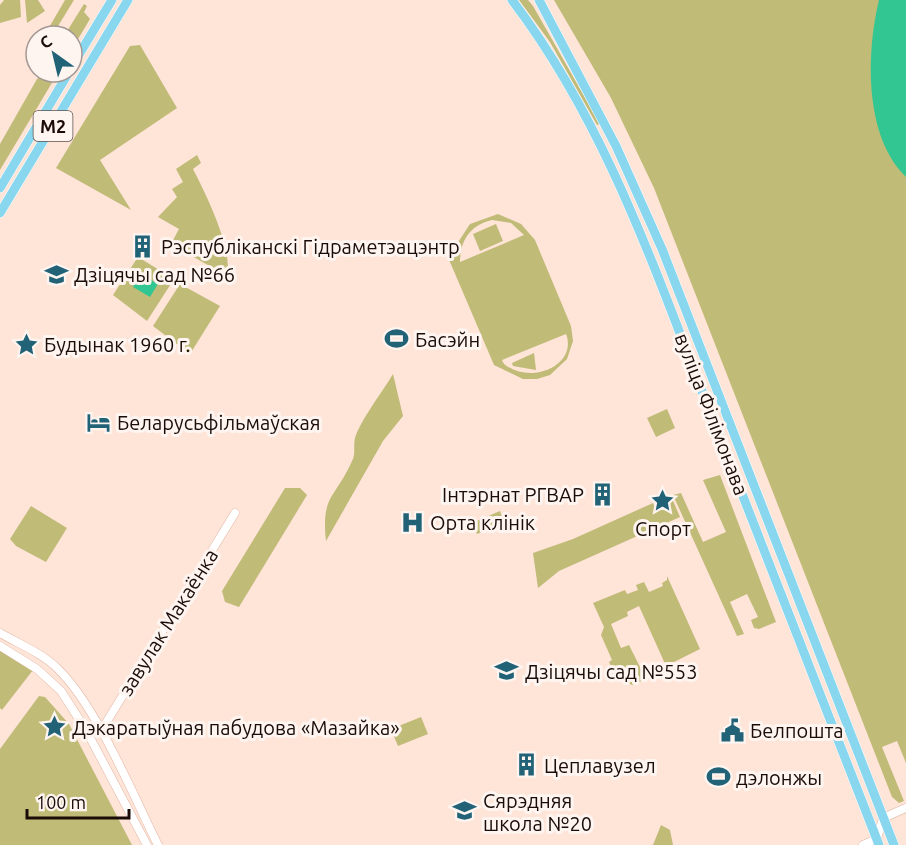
<svg xmlns="http://www.w3.org/2000/svg" width="906" height="845" viewBox="0 0 906 845" font-family="Ubuntu,sans-serif">
	<style>
		.green { fill: #c1bb78; fill-rule: evenodd }
		.water { fill: #32c792 }
		.lines { fill: none; stroke-linecap: round; stroke-linejoin: round }
		.minor-casing { stroke: #e1b6a4; stroke-width: 9 }
		.major-casing { stroke: #fff; stroke-width: 10 }
		.minor { stroke: #fff; stroke-width: 8 }
		.major { stroke: #89d6ef; stroke-width: 9 }
		.labels { text-anchor: middle; dominant-baseline: central; stroke-width: 6; stroke-linejoin: round; paint-order: stroke }
		.shield { fill: #fef5f1; stroke: #5f524d; stroke-width: 1.5 }
		.shield-label { font-size: 18px; font-weight: bold; fill: #1b0c07 }
		.poi-label { font-size: 20px; fill: #1b0c07; stroke: #fef5f1; text-anchor: start }
		.street-label { font-size: 20px; fill: #1b0c07; stroke: #fef5f1 }
	</style>
	<rect width="100%" height="100%" fill="#ffe4d8"/>
	<g class="green">
		<path d="M4,0H20L21,17L0,23V5Z"/>
		<path d="M25,0H38L45,11L27,23Z"/>
		<path d="M65,0H74L52,36H44Z"/>
		<path d="M519,0H528L533,6L600,124L597,125L550,42Z"/>
		<path d="M554,0H906V763L897,741L882,747L904,801L899,803L892,797L654,188L611,98Z"/>
		<path d="M84,4L87,6L84,12L90,19L72,49V36H64Z"/>
		<path d="M140,45L177,108L100,160L131,210L56,168L130,46Z"/>
		<path d="M55,72L56,76L0,170V144L37,79L45,74Z"/>
		<path d="M197,155L201,163L193,169C206,194 233,249 227,276L171,244L179,229L158,217L177,197L172,189L183,182L176,169Z"/>
		<path d="M498,214L521,224L535,240L571,326L573,341L567,359L550,375L537,379H523L494,365L444,248L453,244L455,247L470,224ZM492,220L511,223L524,235L460,262C460,241 470,225 492,220ZM566,334C578,365 531,386 504,364L502,360Z"/>
		<path d="M496,224L503,241L480,251L473,234Z"/>
		<path d="M138,257L174,279L147,321L113,295Z"/>
		<path d="M180,284L220,306L190,354L153,326Z"/>
		<path d="M534,353L536,370L513,366L512,363Z"/>
		<path d="M393,374L403,416L383,441L326,541C321,495 335,499 352,461C356,454 353,446 355,438C360,421 383,391 393,374Z"/>
		<path d="M667,409L675,428L656,437L647,418Z"/>
		<path d="M720,475L776,622L759,629L754,628L751,620L758,617L747,594L730,602L744,634L737,636L673,495L681,493L703,542L726,532L703,480Z"/>
		<path d="M285,488H300L307,495L239,607L225,602L222,591Z"/>
		<path d="M671,496L680,517L559,571L538,588L533,553L573,539L653,503L655,508L664,504L663,499Z"/>
		<path d="M31,506L67,528L46,562L16,546L10,539Z"/>
		<path d="M500,511L504,523L477,534L472,523Z"/>
		<path d="M667,576L700,649L666,666L639,606L627,612L628,616L611,624L621,648L629,645L646,679L633,685C618,681 615,675 609,662L612,660L601,635L604,627L593,603L625,590L627,594L638,590L636,585L644,582L649,592L663,586L662,583L667,580Z"/>
		<path d="M0,650L33,670L2,710L0,708Z"/>
		<path d="M39,696L45,697L69,724L132,845H0V749Z"/>
		<path d="M421,717L428,734L398,746L391,729Z"/>
		<path d="M661,825L670,830L673,845H653Z"/>
	</g>
	<g class="water">
		<path d="M879,0H906V177C864,137 866,53 879,0Z"/>
		<path d="M141,274L158,284L150,297L133,287Z"/>
	</g>
	<g class="lines">
		<defs>
			<g id="minor">
				<path d="M0,633C19,644 42,653 58,669C97,707 133,795 158,845"/>
				<path d="M0,646L37,669L61,691L86,730L147,845"/>
				<path d="M99,730L104,726L235,513"/>
				<path d="M863,845L877,839L883,818L906,808"/>
			</g>
			<g id="major">
				<path d="M512,0C604,121 653,264 707,404C765,551 822,698 879,845"/>
				<path d="M539,0L616,146L662,249L894,845"/>
				<path d="M72,66L112,0"/>
				<path d="M0,188L69,72"/>
				<path d="M0,213L128,0"/>
			</g>
		</defs>
		<use href="#minor" class="minor-casing"/>
		<use href="#major" class="major-casing"/>
		<use href="#minor" class="minor"/>
		<use href="#major" class="major"/>
	</g>
	<defs>
		<symbol id="building-bare" viewBox="-9 -9 18 18"><path d="M-4-6H4V6H1V3H-1V6H-4ZM-2.5-4.3h1.7v1.8h-1.7ZM.8-4.3h1.7v1.8H.8ZM-2.5-1h1.7V.8h-1.7ZM.8-1h1.7V.8H.8Z" fill="#226277" stroke="#fef5f1" stroke-width="2.5" paint-order="stroke"/></symbol>
		<symbol id="school-bare" viewBox="-9 -9 18 18"><path d="M0-5L7-2L0 1L-7-2ZM-4 1L0 2.5L4 1V4Q0 6-4 4Z" fill="#226277" stroke="#fef5f1" stroke-width="2.5" paint-order="stroke"/></symbol>
		<symbol id="stadium-bare" viewBox="-9 -9 18 18"><path d="M0-5a6.5 5 0 1 0 0 10a6.5 5 0 1 0 0-10ZM-3.5-1.8h7v3.6h-7Z" fill="#226277" stroke="#fef5f1" stroke-width="2.5" paint-order="stroke"/></symbol>
		<symbol id="sight-bare" viewBox="-9 -9 18 18"><path d="M0-6L1.8-2.2L6-1.7L2.9 1.2L3.7 5.4L0 3.3L-3.7 5.4L-2.9 1.2L-6-1.7L-1.8-2.2Z" fill="#226277" stroke="#fef5f1" stroke-width="2.5" paint-order="stroke"/></symbol>
		<symbol id="hotel-bare" viewBox="-9 -9 18 18"><path d="M-6-4.5h1.5V1H6V5H4.5V3h-9V5H-6ZM-4 0a1.8 1.8 0 1 1 3.6 0ZM.5 0V-2.5h3Q6-2.5 6 0Z" fill="#226277" stroke="#fef5f1" stroke-width="2.5" paint-order="stroke"/></symbol>
		<symbol id="hospital-bare" viewBox="-9 -9 18 18"><path d="M-5-5h3v3.5h4V-5h3V5h-3V1.5h-4V5h-3Z" fill="#226277" stroke="#fef5f1" stroke-width="2.5" paint-order="stroke"/></symbol>
		<symbol id="civic-bare" viewBox="-9 -9 18 18"><path d="M-.6-6.5H3V-4.5H.6V-3L4-1V1h2V6H-6V1h2V-1L-.6-3ZM-1.2 2.5V6h2.4V2.5Z" fill="#226277" stroke="#fef5f1" stroke-width="2.5" paint-order="stroke"/></symbol>
	</defs>
	<g fill-rule="evenodd">
		<use href="#building-bare" x="126" y="230" width="33" height="33"/>
		<use href="#school-bare" x="40" y="258" width="33" height="33"/>
		<use href="#stadium-bare" x="380" y="322" width="33" height="33"/>
		<use href="#sight-bare" x="10" y="328" width="33" height="33"/>
		<use href="#hotel-bare" x="82" y="406" width="33" height="33"/>
		<use href="#building-bare" x="586" y="478" width="33" height="33"/>
		<use href="#sight-bare" x="646" y="484" width="33" height="33"/>
		<use href="#hospital-bare" x="396" y="506" width="33" height="33"/>
		<use href="#school-bare" x="490" y="654" width="33" height="33"/>
		<use href="#sight-bare" x="38" y="710" width="33" height="33"/>
		<use href="#civic-bare" x="716" y="714" width="33" height="33"/>
		<use href="#building-bare" x="510" y="748" width="33" height="33"/>
		<use href="#stadium-bare" x="702" y="760" width="33" height="33"/>
		<use href="#school-bare" x="448" y="794" width="33" height="33"/>
	</g>
	<g class="labels">
		<rect class="shield" x="33.5" y="111" width="39" height="30" rx="4.5"/>
		<g class="shield-label">
			<text x="53" y="126">М2</text>
		</g>
		<g class="poi-label">
			<text x="161" y="246">Рэспубліканскі Гідраметэацэнтр</text>
			<text x="74" y="274">Дзіцячы сад №66</text>
			<text x="415" y="339">Басэйн</text>
			<text x="44" y="344">Будынак 1960 г.</text>
			<text x="117" y="422">Беларусьфільмаўская</text>
			<text x="584" y="494" text-anchor="end">Інтэрнат РГВАР</text>
			<text x="430" y="522">Орта клінік</text>
			<text x="663" y="528" text-anchor="middle">Спорт</text>
			<text x="525" y="671">Дзіцячы сад №553</text>
			<text x="72" y="727">Дэкаратыўная пабудова «Мазайка»</text>
			<text x="750" y="730">Белпошта</text>
			<text x="544" y="765">Цеплавузел</text>
			<text x="736" y="777">дэлонжы</text>
			<text x="483" y="800">Сярэдняя<tspan x="483" dy="23">школа №20</tspan></text>
		</g>
		<g class="street-label">
			<text transform="translate(712 414) rotate(69)">вуліца Філімонава</text>
			<text transform="translate(168 622) rotate(-58)">завулак Макаёнка</text>
		</g>
	</g>
	<g transform="translate(54 54) rotate(326)"><circle r="28" fill="#fef5f1" stroke="#a39893" stroke-width="1.5"/>
	<path d="M0-4.5L10 22L0 15L-10 22Z" fill="#226277"/>
	<text y="-9" font-size="16" font-weight="bold" text-anchor="middle" fill="#1b0c07">С</text>
	</g>
	<path d="M27 809v9h102v-9" fill="none" stroke="#1b0c07" stroke-width="3"/>
	<text x="36" y="809" font-size="18" fill="#1b0c07" stroke="#fef5f1" stroke-width="4.5" paint-order="stroke">100 m</text>
</svg>
